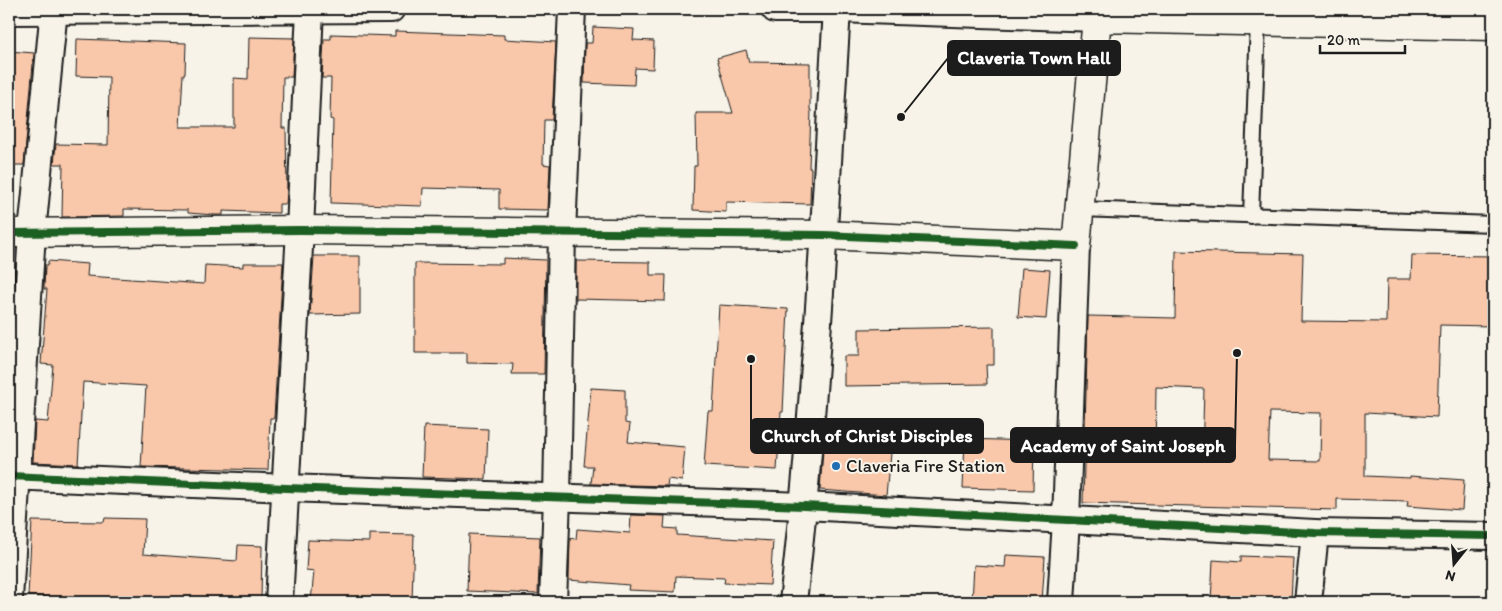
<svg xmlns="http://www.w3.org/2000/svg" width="1502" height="611" viewBox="0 0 1502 611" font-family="Itim,sans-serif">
<rect width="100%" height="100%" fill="#f7f3e8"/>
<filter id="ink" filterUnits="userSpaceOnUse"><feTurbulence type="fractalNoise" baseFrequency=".02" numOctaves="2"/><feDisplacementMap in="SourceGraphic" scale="10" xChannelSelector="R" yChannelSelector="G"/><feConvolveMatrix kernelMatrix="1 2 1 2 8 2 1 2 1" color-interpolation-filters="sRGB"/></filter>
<g filter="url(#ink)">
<!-- building -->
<g fill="#f9c7a9" stroke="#1c1c1c" fill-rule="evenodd">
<path d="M 593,27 L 634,29 L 633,40 L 654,41 L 653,69 L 635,68 L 634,85 L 584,83 L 585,43 L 592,43 Z"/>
<path d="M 395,31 L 504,35 L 504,39 L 556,42 L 552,120 L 544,120 L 543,164 L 550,165 L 548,210 L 499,209 L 499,190 L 423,188 L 422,206 L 331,203 L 333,120 L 330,119 L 331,78 L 322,78 L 324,39 L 331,39 L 331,34 L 395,36 Z"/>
<path d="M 249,37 L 294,38 L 292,77 L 283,77 L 282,128 L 286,128 L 287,192 L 286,204 L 279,204 L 279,213 L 223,211 L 223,215 L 215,215 L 188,213 L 188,210 L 124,209 L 124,216 L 62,217 L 63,164 L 54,164 L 56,144 L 108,145 L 109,77 L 76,76 L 77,39 L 186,43 L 185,74 L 183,74 L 180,127 L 234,127 L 234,78 L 248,79 Z"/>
<path d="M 746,50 L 749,62 L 810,63 L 810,110 L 811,110 L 809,168 L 811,168 L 810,204 L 726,202 L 726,212 L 693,210 L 694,166 L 697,166 L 696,113 L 733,113 L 717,58 Z"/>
<path d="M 9,51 L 34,53 L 24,165 L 9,165 Z"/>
<path d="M 1176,251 L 1303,254 L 1301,321 L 1386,322 L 1387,279 L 1411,279 L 1412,255 L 1493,256 L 1493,326 L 1440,325 L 1437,417 L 1365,413 L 1365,476 L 1410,478 L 1410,476 L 1464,480 L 1462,510 L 1407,506 L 1408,501 L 1337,499 L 1337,510 L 1083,503 L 1088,316 L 1175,318 ZM 1156,387 L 1204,389 L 1202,458 L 1155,457 ZM 1270,412 L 1321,413 L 1320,461 L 1268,460 Z"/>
<path d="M 314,256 L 360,256 L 360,314 L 310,315 Z"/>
<path d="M 503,258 L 546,260 L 544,374 L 512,374 L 513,364 L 467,363 L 467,353 L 415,353 L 415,263 L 503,264 Z"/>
<path d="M 48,261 L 88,264 L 87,276 L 204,284 L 205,265 L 243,267 L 243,263 L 283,263 L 274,418 L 270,418 L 268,470 L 141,467 L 146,386 L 83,382 L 78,464 L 33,462 L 35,421 L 48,422 L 53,365 L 41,364 L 47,289 L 44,289 L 45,265 L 48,265 Z"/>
<path d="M 576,261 L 650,262 L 650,275 L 666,275 L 665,301 L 576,299 Z"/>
<path d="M 9,264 L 15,265 L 14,287 L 9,287 Z"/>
<path d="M 1022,268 L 1050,270 L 1046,319 L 1018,317 Z"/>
<path d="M 719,305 L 788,309 L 783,412 L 781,412 L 777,470 L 704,466 L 708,411 L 713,411 Z"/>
<path d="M 994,327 L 994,365 L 986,365 L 987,384 L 844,386 L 844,356 L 859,356 L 859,329 Z"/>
<path d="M 591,388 L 625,390 L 625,423 L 630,424 L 628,442 L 685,447 L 682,481 L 668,479 L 667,486 L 591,484 L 593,466 L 584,466 Z"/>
<path d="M 424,426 L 488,429 L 486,479 L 422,477 Z"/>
<path d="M 824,437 L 891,443 L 886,495 L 820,490 Z"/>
<path d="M 965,439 L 1034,441 L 1033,490 L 963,488 Z"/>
<path d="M 631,515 L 665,516 L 664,528 L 677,529 L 677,535 L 773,541 L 770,585 L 724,583 L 725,578 L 676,576 L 675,592 L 628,590 L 629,585 L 569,580 L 570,538 L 576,539 L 577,529 L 630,533 Z"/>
<path d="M 105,518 L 145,519 L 143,554 L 237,561 L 238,545 L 262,546 L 261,602 L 98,602 L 98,599 L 28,596 L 32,521 L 104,522 Z"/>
<path d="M 369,534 L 414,535 L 412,602 L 311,602 L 314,571 L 306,570 L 308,540 L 369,542 Z"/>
<path d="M 469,534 L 540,537 L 538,594 L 467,591 Z"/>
<path d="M 1006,555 L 1045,557 L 1042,602 L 972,602 L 974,565 L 1005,567 Z"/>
<path d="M 1241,556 L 1293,558 L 1291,602 L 1211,602 L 1213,560 L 1241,562 Z"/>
</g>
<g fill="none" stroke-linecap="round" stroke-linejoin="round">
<!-- service casing -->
<g stroke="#1c1c1c" stroke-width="18">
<g id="service">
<path d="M 1080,209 L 1493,224"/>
<path d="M 1251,216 L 1258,21"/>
</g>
</g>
<!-- minor casing -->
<g stroke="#1c1c1c" stroke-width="30">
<g id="minor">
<path d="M 775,9 L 837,9 L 1097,18 L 1098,9"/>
<path d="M 9,11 L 391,9"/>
<path d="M 9,476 L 286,488 L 804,506 L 1315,533 L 1493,536"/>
<path d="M 9,599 L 32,233 L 54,9"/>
<path d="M 279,602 L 300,230 L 310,9"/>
<path d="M 553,602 L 557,498 L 562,232 L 572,9"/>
<path d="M 793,602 C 816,405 825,207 837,9"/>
<path d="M 1061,602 L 1066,520 L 1076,246"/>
<path d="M 1308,602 L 1315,533"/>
</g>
</g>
<!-- tertiary casing -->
<g stroke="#1c1c1c" stroke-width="31">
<path id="tertiary" d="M 9,233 L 300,230 L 824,235 L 1076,246 L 1097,18 L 1493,26"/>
</g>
<!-- service -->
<use href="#service" stroke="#f7f3e8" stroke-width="14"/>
<!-- minor -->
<use href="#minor" stroke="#f7f3e8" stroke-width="26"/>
<!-- tertiary -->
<use href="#tertiary" stroke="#f7f3e8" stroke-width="28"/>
<!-- cycleway casing -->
<g stroke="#f7f3e8" stroke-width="11">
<g id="cycleway">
<path d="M 9,233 L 300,230 L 824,235 L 1076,246"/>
<path d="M 9,476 L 286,488 L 804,506 L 1315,533 L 1493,536"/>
</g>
</g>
<!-- cycleway -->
<use href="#cycleway" stroke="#1b5e20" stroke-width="8"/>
</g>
</g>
<!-- markers -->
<circle fill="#1f6fb2" stroke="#f7f3e8" stroke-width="2" cx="836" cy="466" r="5"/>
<g text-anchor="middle" stroke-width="4" stroke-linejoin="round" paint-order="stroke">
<!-- poi labels -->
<g font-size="18" fill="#1c1c1c" stroke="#f7f3e8" text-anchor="start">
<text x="846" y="472">Claveria Fire Station</text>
</g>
</g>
<!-- callouts -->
<path fill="none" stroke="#1c1c1c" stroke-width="2" d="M901 117L948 58M751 359L751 436M1237 353L1235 445"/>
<g fill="#1c1c1c" stroke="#f7f3e8" stroke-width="2">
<circle cx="901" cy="117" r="5"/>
<circle cx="751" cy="359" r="5"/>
<circle cx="1237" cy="353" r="5"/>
</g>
<g fill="#1c1c1c" stroke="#1c1c1c" stroke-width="2">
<rect x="948" y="41" width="172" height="34" rx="5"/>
<rect x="751" y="419" width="232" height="34" rx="5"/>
<rect x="1011" y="428" width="224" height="34" rx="5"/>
</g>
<g font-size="19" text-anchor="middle" font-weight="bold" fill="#fff">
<text x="1034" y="64">Claveria Town Hall</text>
<text x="867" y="442">Church of Christ Disciples</text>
<text x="1123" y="452">Academy of Saint Joseph</text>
</g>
<!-- margin -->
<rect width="1502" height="611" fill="none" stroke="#f7f3e8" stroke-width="30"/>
<rect x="15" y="15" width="1472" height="581" fill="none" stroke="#1c1c1c" stroke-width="2" filter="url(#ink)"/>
<!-- north arrow -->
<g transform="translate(1454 564) rotate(197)" stroke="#f7f3e8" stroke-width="4" paint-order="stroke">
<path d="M0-4L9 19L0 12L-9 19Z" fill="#1c1c1c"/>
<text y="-8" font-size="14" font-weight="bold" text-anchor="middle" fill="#1c1c1c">N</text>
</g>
<!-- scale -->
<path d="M1320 45v8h85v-8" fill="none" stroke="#1c1c1c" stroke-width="2.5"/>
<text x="1327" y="45" font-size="15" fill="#1c1c1c" stroke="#f7f3e8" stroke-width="4" paint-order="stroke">20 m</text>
</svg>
